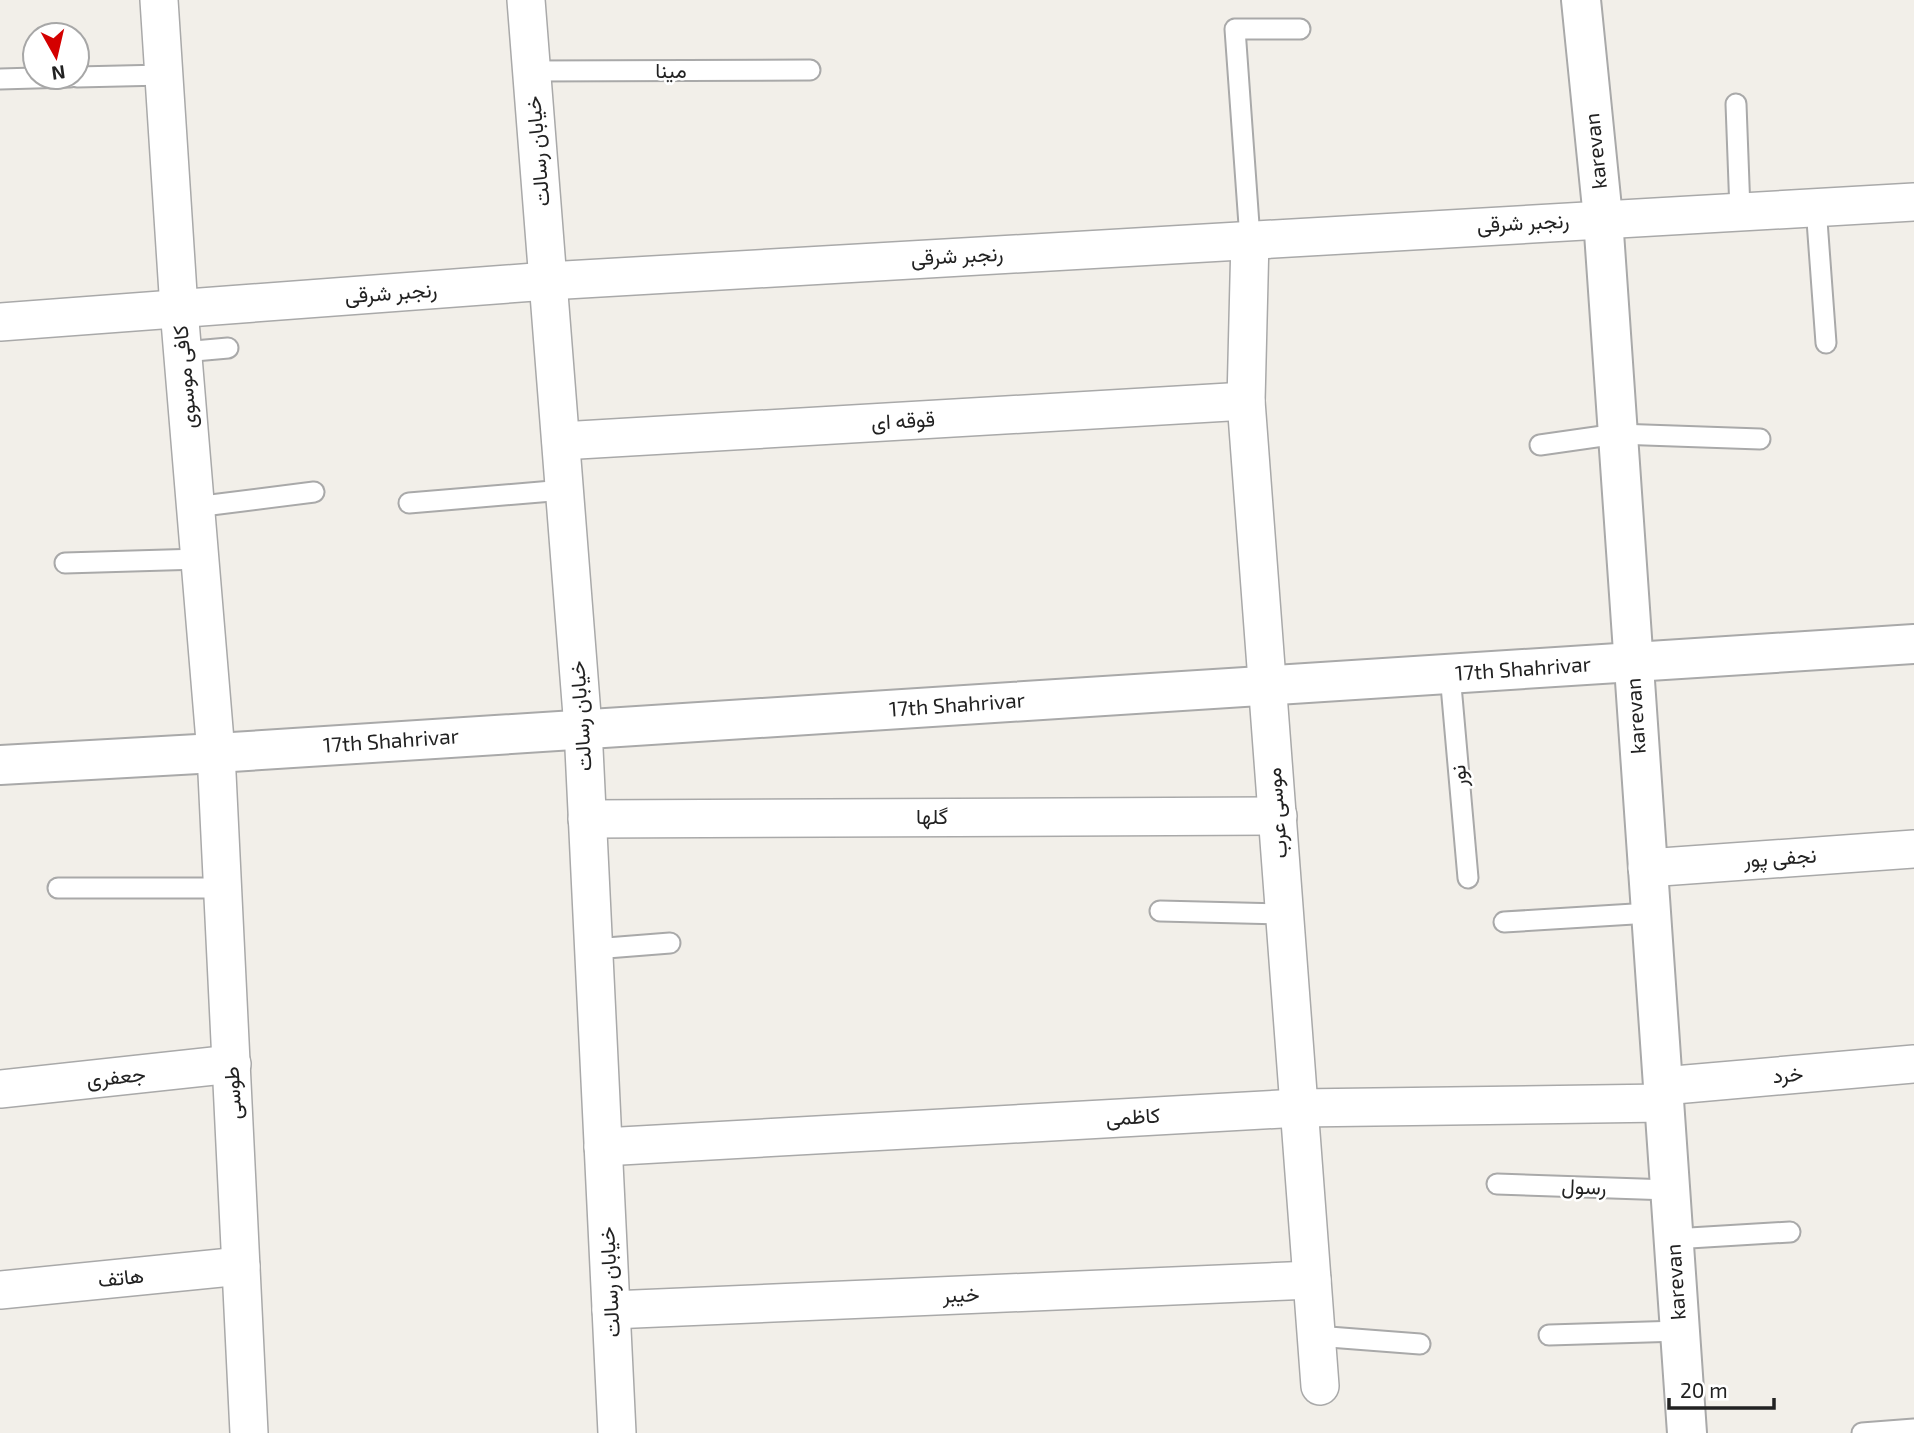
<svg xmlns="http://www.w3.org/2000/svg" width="1914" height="1433" viewBox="0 0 1914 1433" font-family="'Exo 2',Vazirmatn,sans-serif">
<rect width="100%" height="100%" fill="#f2efe9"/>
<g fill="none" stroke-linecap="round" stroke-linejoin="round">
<!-- service casing -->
<g stroke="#a9a9a9" stroke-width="23">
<g id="service">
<path d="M 532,71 L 810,70"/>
<path d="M 77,77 L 164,75"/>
<path d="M 0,79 L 70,77"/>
<path d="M 1736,104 L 1740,211"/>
<path d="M 1816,207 L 1826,343"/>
<path d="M 1250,239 L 1235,29 L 1300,29"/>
<path d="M 183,352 L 228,348"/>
<path d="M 1540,445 L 1617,434 L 1760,439"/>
<path d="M 409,503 L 564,490"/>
<path d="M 195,507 L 314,492"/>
<path d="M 65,563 L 200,559"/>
<path d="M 1450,674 L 1468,878"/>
<path d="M 58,888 L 223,888"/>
<path d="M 1160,911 L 1285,914"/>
<path d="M 1504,922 L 1650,913"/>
<path d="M 594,949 L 670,943"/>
<path d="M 1497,1184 L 1670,1190"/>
<path d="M 1673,1239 L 1790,1232"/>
<path d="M 1549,1335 L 1680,1331"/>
<path d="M 1316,1336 L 1420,1344"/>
<path d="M 1862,1433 L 1914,1429"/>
</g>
</g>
<!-- minor casing -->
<g stroke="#a9a9a9" stroke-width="40">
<g id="minor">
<path d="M 159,0 L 179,309 L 216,753 L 249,1433"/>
<path d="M 526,0 L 583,728 L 617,1433"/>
<path d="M 1250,239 L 1246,401 L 1320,1386"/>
<path d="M 0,322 L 548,281 L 1914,202"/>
<path d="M 561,441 L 1246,401"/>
<path d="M 587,819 L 1278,816"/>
<path d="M 1647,868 L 1914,849"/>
<path d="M 1663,1086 L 1914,1064"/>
<path d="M 0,1089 L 232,1064"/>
<path d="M 603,1147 L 1299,1108 L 1664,1103"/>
<path d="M 0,1290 L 241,1266"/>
<path d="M 611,1310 L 1312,1280"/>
</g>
</g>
<!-- tertiary casing -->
<g stroke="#a9a9a9" stroke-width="42">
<g id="tertiary">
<path d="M 1581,0 L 1603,218 L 1687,1433"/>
<path d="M 0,765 L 216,753 L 1914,644"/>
</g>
</g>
<!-- service -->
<use href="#service" stroke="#fff" stroke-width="19"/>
<!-- minor -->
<use href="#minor" stroke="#fff" stroke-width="37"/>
<!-- tertiary -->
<use href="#tertiary" stroke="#fff" stroke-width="38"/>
</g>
<g text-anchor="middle" stroke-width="5" stroke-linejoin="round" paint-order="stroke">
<!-- street labels -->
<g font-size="21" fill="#222" stroke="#fff">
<text x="671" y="78">مینا</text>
<text transform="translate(538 151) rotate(-95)" y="7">خیابان رسالت</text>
<text transform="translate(1596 151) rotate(-96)" y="7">karevan</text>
<text transform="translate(1523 223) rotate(-3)" y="7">رنجبر شرقی</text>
<text transform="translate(957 256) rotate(-3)" y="7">رنجبر شرقی</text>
<text transform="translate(391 293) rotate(-4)" y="7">رنجبر شرقی</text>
<text transform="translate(185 377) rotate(-95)" y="7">کافی موسوی</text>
<text transform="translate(903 421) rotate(-3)" y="7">قوقه ای</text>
<text transform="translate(1523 669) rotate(-4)" y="7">17th Shahrivar</text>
<text transform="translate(957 705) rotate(-4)" y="7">17th Shahrivar</text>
<text transform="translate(581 716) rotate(-94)" y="7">خیابان رسالت</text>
<text transform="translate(1636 716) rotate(-94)" y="7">karevan</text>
<text transform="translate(391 741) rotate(-4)" y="7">17th Shahrivar</text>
<text transform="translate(1459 776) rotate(-95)" y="7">نور</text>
<text transform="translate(1277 813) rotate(-94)" y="7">موسی عرب</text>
<text x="932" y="824">گلها</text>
<text transform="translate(1780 858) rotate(-4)" y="7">نجفی پور</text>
<text transform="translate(1788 1075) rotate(-5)" y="7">خرد</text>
<text transform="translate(116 1077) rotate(-6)" y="7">جعفری</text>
<text transform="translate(233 1093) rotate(-93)" y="7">طوسی</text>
<text transform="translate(1133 1117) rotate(-3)" y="7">کاظمی</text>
<text transform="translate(1584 1187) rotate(2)" y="7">رسول</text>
<text transform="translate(121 1278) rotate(-6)" y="7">هاتف</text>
<text transform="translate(610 1282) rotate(-93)" y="7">خیابان رسالت</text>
<text transform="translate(1676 1282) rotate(-94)" y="7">karevan</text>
<text transform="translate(961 1295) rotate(-2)" y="7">خیبر</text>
</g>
</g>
<!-- north arrow -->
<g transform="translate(56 56) rotate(172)"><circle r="33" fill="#ffffff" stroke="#a7a7a7" stroke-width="2"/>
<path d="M0-5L12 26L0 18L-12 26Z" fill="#d40000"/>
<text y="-10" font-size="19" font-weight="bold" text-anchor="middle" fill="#222222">N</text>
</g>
<!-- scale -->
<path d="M1669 1398v10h105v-10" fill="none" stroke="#222222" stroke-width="3.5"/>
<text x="1680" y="1398" font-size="21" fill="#222222" stroke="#ffffff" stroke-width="5" paint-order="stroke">20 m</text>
</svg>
